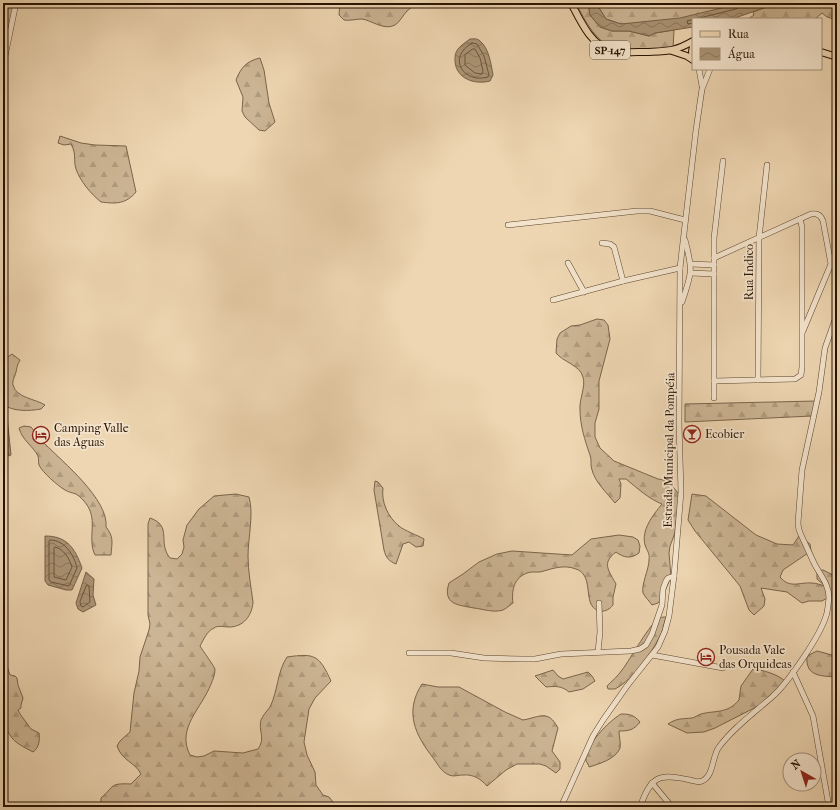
<svg xmlns="http://www.w3.org/2000/svg" width="840" height="810" viewBox="0 0 840 810" font-family="'IM FELL French Canon',serif">
<defs>
<pattern id="forest-firs" width="22" height="20" patternUnits="userSpaceOnUse"><rect width="22" height="20" fill="#ccb594"/><path d="M5 1l3.5 6h-7zM16 11l3.5 6h-7z" fill="#af9b7e"/></pattern>
<pattern id="water-waves" width="16" height="10" patternUnits="userSpaceOnUse"><rect width="16" height="10" fill="#ab9475"/><path d="M0 5q4-4 8 0t8 0" fill="none" stroke="#8b785e"/></pattern>
</defs>
<rect width="100%" height="100%" fill="#eed6b2"/>
<filter id="stains"><feTurbulence type="fractalNoise" baseFrequency=".005" numOctaves="4"/><feColorMatrix values="0 0 0 0 .2 0 0 0 0 .09 0 0 0 0 .02 0 0 0 .5 -.17"/></filter>
<radialGradient id="worn" r=".72"><stop offset=".6" stop-color="#630" stop-opacity="0"/><stop offset="1" stop-color="#630" stop-opacity=".3"/></radialGradient>
<!-- forest -->
<g fill="url(#forest-firs)" stroke="#7a644a">
<path d="M 3,3 L 16,3 L 3,63 Z"/>
<path d="M 340,3 L 417,3 C 414,6 410,8 407,11 C 403,15 400,22 395,25 C 384,31 371,20 362,19 C 356,19 350,21 344,20 L 339,15 Z"/>
<path d="M 576,3 L 588,3 L 590,15 L 600,27 L 612,31 L 629,31 L 649,36 L 655,33 L 674,30 L 673,49 C 656,49 636,53 619,50 C 597,45 585,21 576,3 Z"/>
<path d="M 596,3 L 744,3 L 678,20 L 652,23 L 621,24 L 606,19 Z"/>
<path d="M 778,3 L 837,3 L 837,20 L 827,17 L 822,13 L 815,19 L 748,19 L 754,15 L 753,12 Z"/>
<path d="M 260,58 L 264,70 L 269,103 L 275,122 L 265,131 L 259,130 L 245,117 L 242,111 L 243,97 L 236,80 C 241,67 247,61 260,58 Z"/>
<path d="M 60,136 L 81,143 L 95,145 L 126,146 L 136,192 C 126,204 116,204 101,202 C 91,194 80,181 76,169 C 73,159 77,155 71,144 L 64,145 L 58,143 Z"/>
<path d="M 597,319 L 604,320 L 608,325 L 610,339 L 599,381 L 599,409 L 595,423 L 595,437 L 600,448 L 614,461 L 658,479 C 669,480 672,486 679,494 L 675,533 L 670,546 L 669,553 L 671,577 L 662,598 L 658,603 L 652,605 C 650,602 645,597 643,593 C 641,585 649,569 649,560 C 650,553 647,551 645,545 C 641,530 653,515 662,504 C 649,499 637,488 626,479 L 619,479 L 621,484 L 620,498 L 615,503 C 607,493 595,482 592,470 C 590,465 592,460 590,455 C 585,441 580,425 580,410 C 579,399 586,387 583,377 C 580,365 563,362 556,353 L 557,339 L 560,333 L 571,326 L 580,325 Z"/>
<path d="M 12,354 L 20,360 C 17,365 17,368 16,372 C 15,376 12,381 13,385 C 16,398 36,399 45,405 L 41,409 C 30,411 12,412 3,404 L 3,360 Z"/>
<path d="M 816,401 L 812,416 L 685,422 L 685,404 Z"/>
<path d="M 24,426 L 31,427 C 35,432 40,439 45,444 C 63,462 109,500 106,527 C 114,537 112,542 111,555 L 95,555 C 87,539 98,521 87,505 C 85,502 80,496 76,494 C 73,493 68,492 65,490 C 58,486 42,472 39,465 C 38,462 39,459 38,456 C 33,446 22,440 19,428 Z"/>
<path d="M 375,481 L 378,482 L 383,488 C 381,502 388,517 399,526 C 405,531 417,535 424,539 L 423,546 L 416,547 L 409,542 L 403,544 L 396,564 C 389,561 386,558 384,550 L 374,490 Z"/>
<path d="M 236,494 L 249,497 C 254,513 248,538 248,556 C 248,571 251,587 253,602 C 252,615 244,627 229,627 C 224,627 218,625 214,628 C 207,631 204,639 200,646 C 203,651 214,666 215,669 C 215,675 213,679 211,684 C 202,708 176,728 190,755 L 197,757 L 204,756 L 214,751 L 243,753 L 258,749 C 266,738 258,731 261,720 C 263,715 267,711 270,707 C 278,691 277,672 287,657 C 315,653 319,655 331,681 L 315,698 L 309,709 L 304,742 L 307,755 L 315,772 L 316,785 L 323,795 L 329,797 L 337,807 L 101,807 L 101,798 C 115,786 109,783 131,784 L 141,774 C 135,762 122,761 117,746 L 120,741 L 130,732 L 134,693 L 139,671 L 140,657 L 149,630 L 150,624 L 148,615 L 148,524 L 150,518 C 173,526 157,542 170,558 L 177,559 L 182,554 L 184,547 L 183,540 L 187,525 L 199,509 L 214,496 Z"/>
<path d="M 692,494 L 706,496 L 756,535 L 777,544 L 793,545 L 799,536 L 810,544 L 811,551 L 783,570 L 780,577 C 790,589 799,582 812,583 C 816,583 821,585 825,586 L 817,579 L 817,571 L 823,570 L 837,577 L 837,592 L 822,601 L 809,601 L 802,603 L 787,592 L 761,588 L 765,599 L 764,606 L 754,615 L 749,610 L 740,586 L 695,531 L 688,520 Z"/>
<path d="M 619,535 L 633,537 L 638,540 L 640,546 L 639,553 C 631,559 624,558 616,552 C 601,563 609,571 616,584 L 613,597 L 613,605 C 607,613 596,614 591,604 C 586,593 591,574 576,569 C 563,564 552,569 540,572 C 537,572 534,572 531,572 C 515,575 511,589 513,603 C 510,605 507,608 503,610 C 494,613 483,609 474,608 C 459,605 442,605 449,583 L 463,574 L 479,562 L 497,554 L 512,551 L 572,555 L 591,539 Z"/>
<path d="M 666,617 C 664,622 664,627 662,632 C 653,651 634,679 615,689 L 608,689 L 607,686 C 612,681 618,676 622,670 C 630,660 651,621 660,618 C 662,617 664,617 666,617 Z"/>
<path d="M 817,651 L 832,655 L 837,652 L 837,677 C 822,676 805,677 807,656 Z"/>
<path d="M 3,662 L 7,666 L 10,675 L 15,676 L 17,678 L 18,685 L 23,698 L 21,705 L 21,708 L 18,710 L 20,714 L 31,729 L 39,733 C 40,740 39,748 33,752 C 26,748 14,743 10,735 C 6,730 8,728 3,722 Z"/>
<path d="M 753,669 C 763,670 777,674 785,681 L 768,701 L 715,728 L 704,732 L 687,733 L 668,724 C 677,718 682,719 692,718 C 696,717 698,715 701,714 C 717,710 727,714 739,700 L 741,686 Z"/>
<path d="M 553,670 L 558,676 L 563,679 L 588,672 L 592,676 L 595,681 L 583,689 L 569,692 C 562,686 556,686 546,687 L 535,676 Z"/>
<path d="M 422,684 L 438,687 L 459,687 L 505,712 L 523,720 C 540,717 548,709 558,728 L 552,751 L 560,762 L 560,769 L 556,773 L 546,766 L 540,764 L 517,764 L 506,770 L 487,786 C 481,779 473,774 463,775 C 458,775 454,777 449,775 C 442,772 438,765 434,759 C 415,735 404,712 422,684 Z"/>
<path d="M 621,714 C 630,714 634,715 640,722 C 634,730 629,731 619,731 C 619,736 621,743 620,748 C 616,759 599,764 589,767 C 589,766 587,762 586,761 C 584,746 609,721 621,714 Z"/>
</g>
<!-- water -->
<g fill="url(#water-waves)" stroke="#776046">
<path d="M 588,3 L 596,3 L 606,19 L 621,24 L 680,18 L 742,3 L 778,3 L 732,19 L 693,19 L 693,27 L 655,33 L 649,36 L 629,31 L 612,31 L 600,27 L 590,15 Z"/>
<path d="M 470,39 C 474,39 477,38 480,41 C 489,48 491,64 493,75 L 490,81 C 475,85 456,79 455,61 C 455,56 455,53 458,49 C 461,45 466,42 470,39 Z"/>
<path d="M 3,406 L 6,407 L 11,455 L 9,456 L 7,450 L 5,451 L 3,454 Z"/>
<path d="M 45,536 C 67,536 75,548 82,568 L 72,590 L 66,590 L 48,585 L 45,581 Z"/>
<path d="M 86,572 L 94,579 L 93,595 L 96,605 L 83,612 L 78,609 L 76,603 Z"/>
</g>
<g fill="none" stroke-linecap="round" stroke-linejoin="round">
<!-- shore -->
<g stroke="#6a543a" stroke-width="1">
<path d="M 693,23 L 688,24 L 687,21 L 736,9 L 739,7 L 740,3"/>
<path d="M 472,43 L 477,44 L 484,56 L 489,75 L 488,77 C 464,84 446,58 472,43 Z"/>
<path d="M 473,49 L 475,49 L 480,58 L 483,71 L 482,74 L 475,73 L 465,65 L 465,55 Z"/>
<path d="M 50,540 C 65,540 74,555 77,568 L 69,586 L 51,582 L 49,580 L 49,542 Z"/>
<path d="M 55,547 C 64,549 69,558 72,567 L 66,580 L 54,577 L 54,549 Z"/>
<path d="M 87,585 L 89,586 L 90,602 L 83,607 L 81,606 L 80,602 Z"/>
</g>
<!-- minor casing -->
<g stroke="#5a442c" stroke-width="6">
<g id="minor">
<path d="M 3,66 L 16,3"/>
<path d="M 699,69 L 702,86"/>
<path d="M 508,225 L 637,211 L 650,211 L 685,220"/>
<path d="M 602,243 L 610,244 L 614,247 L 623,281"/>
<path d="M 714,258 L 811,214 C 817,213 821,215 823,221 L 831,264 L 803,331"/>
<path d="M 568,263 L 584,292"/>
<path d="M 691,264 L 714,265"/>
<path d="M 691,273 L 714,274"/>
<path d="M 553,300 L 623,281 L 680,268"/>
<path d="M 682,302 C 692,273 693,270 685,240"/>
<path d="M 758,380 L 759,238 L 767,165"/>
<path d="M 714,381 L 795,379 L 801,375 L 802,367 L 802,227 L 800,219"/>
<path d="M 714,398 L 714,238 L 723,161"/>
<path d="M 598,652 L 600,632 L 599,603"/>
<path d="M 409,653 L 451,653 L 484,658 L 522,659 L 535,659 L 561,654 L 631,651 L 640,649 L 646,645 L 652,634 L 662,605 L 663,589 L 666,581 L 668,578 L 674,576"/>
<path d="M 652,655 L 723,668"/>
<path d="M 793,672 L 813,716 L 829,807"/>
<path d="M 652,783 L 672,807"/>
<path d="M 561,807 L 593,736 L 603,720 L 627,686 L 658,647 L 665,631 L 669,616 L 674,576 L 681,492 L 679,424 L 680,268 L 696,130 L 702,89 L 710,69"/>
<path d="M 640,807 C 651,776 659,773 690,780 C 694,781 698,783 702,781 C 714,776 712,756 719,747 C 734,727 754,713 772,697 C 788,683 820,636 826,616 C 828,611 828,604 829,598 C 829,585 821,576 815,565 C 810,555 806,545 801,535 C 799,531 798,528 798,523 L 802,470 L 819,392 L 825,348 L 837,314"/>
</g>
</g>
<!-- major casing -->
<g stroke="#281300" stroke-width="8">
<g id="major">
<path d="M 571,3 C 580,20 591,46 612,51 C 623,53 635,52 646,52 C 667,51 674,52 693,41"/>
<path d="M 693,46 L 692,52 L 693,57"/>
<path d="M 672,51 L 687,56 L 693,60"/>
<path d="M 821,52 L 837,57"/>
</g>
</g>
<!-- minor -->
<use href="#minor" stroke="#f4e4cd" stroke-width="5"/>
<!-- major -->
<use href="#major" stroke="#eed6b2" stroke-width="6"/>
</g>
<!-- icons -->
<defs>
<g id="bar-ring" transform="scale(0.9)"><circle r="9.5" fill="#f4e4cd" stroke="#8f2418" stroke-width="1.5"/><path d="M-6-5H6L.8 .8V4.5H3.5V6h-7V4.5H-.8V.8Z" fill="#8f2418"/></g>
<g id="hotel-ring" transform="scale(0.9)"><circle r="9.5" fill="#f4e4cd" stroke="#8f2418" stroke-width="1.5"/><path d="M-6-4.5h1.5V1H6V5H4.5V3h-9V5H-6ZM-4 0a1.8 1.8 0 1 1 3.6 0ZM.5 0V-2.5h3Q6-2.5 6 0Z" fill="#8f2418"/></g>
</defs>
<g fill-rule="evenodd">
<use href="#bar-ring" x="692" y="434"/>
<use href="#hotel-ring" x="41" y="435"/>
<use href="#hotel-ring" x="706" y="657"/>
</g>
<g text-anchor="middle" stroke-width="3.5" stroke-linejoin="round" paint-order="stroke">
<!-- shield labels -->
<rect fill="#f4e4cd" stroke="#65523e" stroke-width="1" x="590" y="41" width="40" height="18" rx="3"/>
<g font-size="11" font-weight="bold" fill="#281300">
<text x="610" y="54">SP-147</text>
</g>
<!-- street labels -->
<g font-size="12" fill="#281300" stroke="#f4e4cd">
<text transform="translate(749 272) rotate(-90)" y="4">Rua Indico</text>
<text transform="translate(669 450) rotate(-89)" y="4">Estrada Municipal da Pompéia</text>
</g>
<!-- poi labels -->
<g font-size="12" fill="#281300" stroke="#f4e4cd" text-anchor="start">
<text x="54" y="432">Camping Valle<tspan x="54" dy="14">das Aguas</tspan></text>
<text x="705" y="438">Ecobier</text>
<text x="719" y="654">Pousada Vale<tspan x="719" dy="14">das Orquideas</tspan></text>
</g>
</g>
<!-- margin -->
<rect width="840" height="810" fill="none" stroke="#eed6b2" stroke-width="16"/>
<rect x="4" y="4" width="832" height="802" fill="none" stroke="#281300" stroke-width="2"/>
<rect x="8" y="8" width="824" height="794" fill="none" stroke="#281300"/>
<!-- legend -->
<rect x="692" y="18" width="130" height="52" fill="#f4e4cd" stroke="#a2907b"/>
<rect x="700" y="31" width="20" height="6" fill="#eed6b2" stroke="#a2907b"/>
<text x="728" y="38" font-size="12" fill="#281300">Rua</text>
<rect x="700" y="48" width="20" height="12" fill="url(#water-waves)" stroke="#a2907b"/>
<text x="728" y="58" font-size="12" fill="#281300">Água</text>
<!-- north arrow -->
<g transform="translate(802 772) rotate(321)"><circle r="19" fill="#f4e4cd" stroke="#a2907b"/>
<path d="M0-3L7 15L0 10L-7 15Z" fill="#8f2418"/>
<text y="-6" font-size="11" font-weight="bold" text-anchor="middle" fill="#281300">N</text>
</g>
<rect width="100%" height="100%" filter="url(#stains)"/>
<rect width="100%" height="100%" fill="url(#worn)"/>
</svg>
